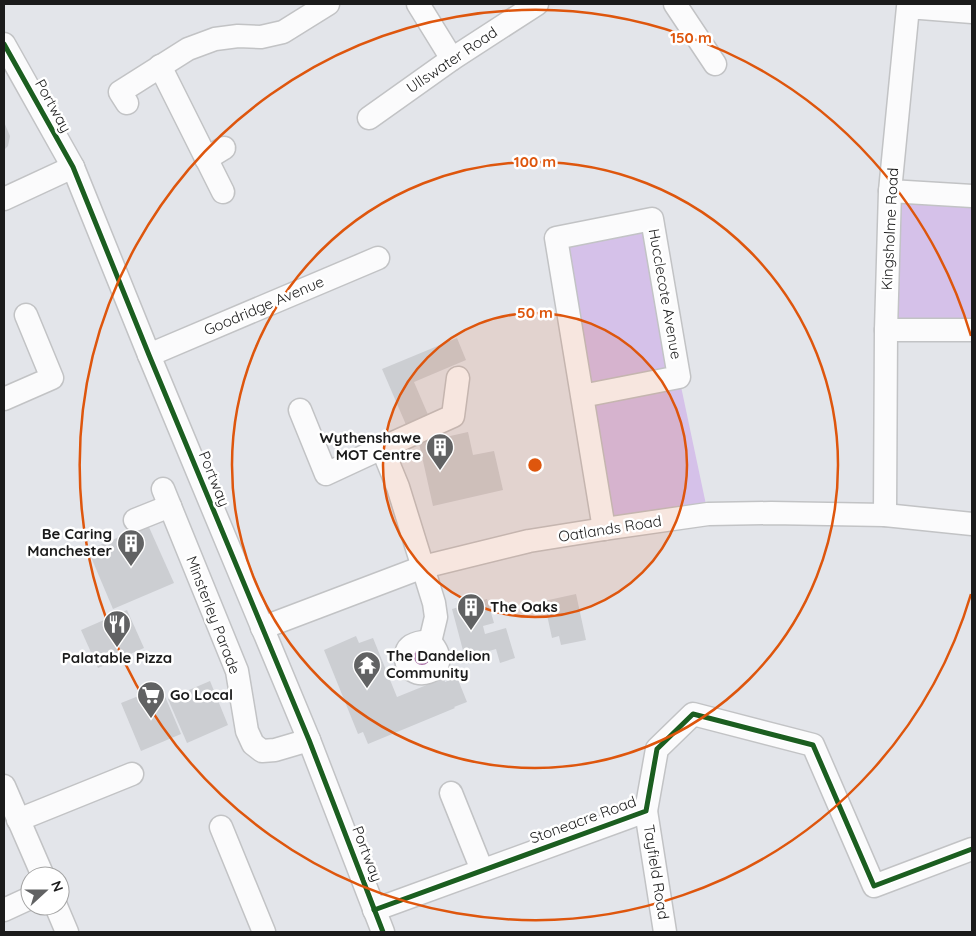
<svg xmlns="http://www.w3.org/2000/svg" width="976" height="936" viewBox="0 0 976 936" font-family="Quicksand,sans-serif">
<rect width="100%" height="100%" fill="#e3e5ea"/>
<!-- grass -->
<g fill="#d5c1e9">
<path d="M 890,191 L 972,196 L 972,330 L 886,330 Z"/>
<path d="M 652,219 L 679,377 L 708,514 L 604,529 L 556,238 Z"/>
</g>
<!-- building -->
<g fill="#ccced2">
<path d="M 4,122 L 10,136 L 8,146 L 4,150 Z"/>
<path d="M 457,338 L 466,360 L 414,382 L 429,417 L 407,427 L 382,369 Z"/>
<path d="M 468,432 L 473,455 L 494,451 L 503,490 L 433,506 L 419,443 Z"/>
<path d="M 148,525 L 174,583 L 113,609 L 88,550 Z"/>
<path d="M 576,594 L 586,640 L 561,645 L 559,636 L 552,638 L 544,601 Z"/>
<path d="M 487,599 L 494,623 L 483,626 L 485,634 L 506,628 L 515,658 L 500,663 L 496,649 L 465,658 L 452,609 Z"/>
<path d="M 127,610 L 144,648 L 98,668 L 81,630 Z"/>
<path d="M 356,636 L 359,643 L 373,638 L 397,697 L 444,678 L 445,682 L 457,677 L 467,702 L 454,707 L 455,708 L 368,744 L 363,732 L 358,734 L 324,650 Z"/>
<path d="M 210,681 L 228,725 L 187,743 L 168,699 Z"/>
<path d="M 161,687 L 181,734 L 141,751 L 121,703 Z"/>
</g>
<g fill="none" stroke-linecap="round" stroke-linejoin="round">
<!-- minor casing -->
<g stroke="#c2c3c5" stroke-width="25">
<g id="minor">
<path d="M 418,4 L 452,59"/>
<path d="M 675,4 L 715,64"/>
<path d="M 4,44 L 73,167 L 149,355 L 309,740 L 383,932"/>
<path d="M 160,66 L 223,192"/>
<path d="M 127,103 L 120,92 L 188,49 L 215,39 L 238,36 L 261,37 L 283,32 L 328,4"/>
<path d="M 369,118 L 452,59 L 537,4"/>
<path d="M 206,159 L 224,148"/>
<path d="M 890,191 L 972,196"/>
<path d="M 4,199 L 73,167"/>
<path d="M 886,330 L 972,330"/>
<path d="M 149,355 L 378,258"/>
<path d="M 582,396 L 679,377 L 652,219 L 556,238 L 604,529"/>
<path d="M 4,399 L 52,378 L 26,315"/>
<path d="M 300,410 L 326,474 L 382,448"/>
<path d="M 163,489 L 237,671 L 247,731 L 253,744 L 262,751 L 275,750 L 309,740"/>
<path d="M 885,515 L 886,330 L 890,191 L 908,7 L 972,12"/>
<path d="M 135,520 L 170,506"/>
<path d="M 262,628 L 423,567 L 529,541 L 604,529 L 708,514 L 771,513 L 885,515 L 972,524"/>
<path d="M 423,642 L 430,642 C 459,674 404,686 406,655 C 407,645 416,643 423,642 Z"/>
<path d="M 430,642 L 436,617 L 434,603 L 398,487 L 382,448 L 453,416 L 458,378"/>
<path d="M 4,786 L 43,876"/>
<path d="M 451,793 L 482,870"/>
<path d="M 646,811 L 665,932"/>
<path d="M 18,820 L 132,774"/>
<path d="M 221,827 L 264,932"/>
<path d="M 56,906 L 67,932"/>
<path d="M 4,910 L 30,898"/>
<path d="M 374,910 L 646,811 L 657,749 L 693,714 L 813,745 L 874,886 L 972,849"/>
</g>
</g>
<!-- minor -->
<use href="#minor" stroke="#fbfbfc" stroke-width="22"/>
<!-- cycleway casing -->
<g stroke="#fff" stroke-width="8">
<g id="cycleway">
<path d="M 4,44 L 73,167 L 149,355 L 309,740 L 383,932"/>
<path d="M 374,910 L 646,811 L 657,749 L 693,714 L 813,745 L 874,886 L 972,849"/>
</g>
</g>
<!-- cycleway -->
<use href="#cycleway" stroke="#1b5e20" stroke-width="5"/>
</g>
<!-- trees -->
<circle fill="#a86da4" cx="422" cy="657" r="8"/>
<!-- distance rings -->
<circle cx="535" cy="465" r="152" fill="#de560d" fill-opacity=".12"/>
<g fill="none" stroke="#de560d" stroke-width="2.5">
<circle cx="535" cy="465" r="152"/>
<circle cx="535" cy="465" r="303"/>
<path d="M971 594A455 455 0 1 1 971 336"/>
</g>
<!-- icons -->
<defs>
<g id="building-pin" transform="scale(1.4375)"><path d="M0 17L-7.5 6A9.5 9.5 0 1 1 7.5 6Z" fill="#616263" stroke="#fff"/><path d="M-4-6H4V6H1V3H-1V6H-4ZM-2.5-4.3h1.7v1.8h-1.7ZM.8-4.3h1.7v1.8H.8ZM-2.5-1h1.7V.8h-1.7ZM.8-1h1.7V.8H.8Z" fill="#fff"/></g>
<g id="restaurant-pin" transform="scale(1.4375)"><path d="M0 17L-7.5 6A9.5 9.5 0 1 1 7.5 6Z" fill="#616263" stroke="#fff"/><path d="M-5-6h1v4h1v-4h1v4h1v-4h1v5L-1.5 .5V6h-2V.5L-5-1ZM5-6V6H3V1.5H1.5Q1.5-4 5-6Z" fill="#fff"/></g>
<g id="temple-pin" transform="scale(1.4375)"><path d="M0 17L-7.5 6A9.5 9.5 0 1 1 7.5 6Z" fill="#616263" stroke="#fff"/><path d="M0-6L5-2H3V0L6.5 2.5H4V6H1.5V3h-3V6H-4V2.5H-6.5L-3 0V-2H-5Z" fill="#fff"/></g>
<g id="supermarket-pin" transform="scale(1.4375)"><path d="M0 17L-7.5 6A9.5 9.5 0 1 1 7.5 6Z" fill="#616263" stroke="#fff"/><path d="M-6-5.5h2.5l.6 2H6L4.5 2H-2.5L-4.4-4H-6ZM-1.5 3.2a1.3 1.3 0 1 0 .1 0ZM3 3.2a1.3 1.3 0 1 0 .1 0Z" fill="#fff"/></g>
</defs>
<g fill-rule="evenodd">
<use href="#building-pin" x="440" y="447"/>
<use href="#building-pin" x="131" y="543"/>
<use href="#building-pin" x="471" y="607"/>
<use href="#restaurant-pin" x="117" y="624"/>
<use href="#temple-pin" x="367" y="665"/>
<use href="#supermarket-pin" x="151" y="695"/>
</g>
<g text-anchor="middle" stroke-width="5" stroke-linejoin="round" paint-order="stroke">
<!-- street labels -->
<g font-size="15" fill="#1b1b1b" stroke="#fff">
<text transform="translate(452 60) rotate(-34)" y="5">Ullswater Road</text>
<text transform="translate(53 106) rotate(61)" y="5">Portway</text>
<text transform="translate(890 229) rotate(-87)" y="5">Kingsholme Road</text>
<text transform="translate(665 294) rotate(80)" y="5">Hucclecote Avenue</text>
<text transform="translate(264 306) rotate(-23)" y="5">Goodridge Avenue</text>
<text transform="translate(214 479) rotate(68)" y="5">Portway</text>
<text transform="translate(610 529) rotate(-9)" y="5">Oatlands Road</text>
<text transform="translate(213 615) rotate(69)" y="5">Minsterley Parade</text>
<text transform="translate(583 820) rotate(-20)" y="5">Stoneacre Road</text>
<text transform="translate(367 854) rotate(69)" y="5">Portway</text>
<text transform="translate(656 872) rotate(81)" y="5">Tayfield Road</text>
</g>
<!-- poi labels -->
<g font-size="15" font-weight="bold" fill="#1b1b1b" stroke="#fff" text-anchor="start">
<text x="421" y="443" text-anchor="end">Wythenshawe<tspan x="421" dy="17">MOT Centre</tspan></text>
<text x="112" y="539" text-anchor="end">Be Caring<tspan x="112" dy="17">Manchester</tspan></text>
<text x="490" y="612">The Oaks</text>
<text x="386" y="661">The Dandelion<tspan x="386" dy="17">Community</tspan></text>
<text x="117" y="663" text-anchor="middle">Palatable Pizza</text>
<text x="170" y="700">Go Local</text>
</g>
</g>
<circle cx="535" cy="465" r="8" fill="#de560d" stroke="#fff" stroke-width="2.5"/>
<g font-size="15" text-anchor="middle" font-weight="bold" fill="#de560d" stroke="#fff" stroke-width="5" stroke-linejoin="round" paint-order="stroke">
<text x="691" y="43">150 m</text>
<text x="535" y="167">100 m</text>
<text x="535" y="318">50 m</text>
</g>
<!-- border -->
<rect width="976" height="936" fill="none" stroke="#1b1b1b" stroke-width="10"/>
<!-- north arrow -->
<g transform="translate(45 891) rotate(69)"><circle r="24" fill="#ffffff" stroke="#a4a4a4"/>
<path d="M0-4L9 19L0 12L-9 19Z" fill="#616263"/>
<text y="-8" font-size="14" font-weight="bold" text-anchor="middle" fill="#1b1b1b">N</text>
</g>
</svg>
